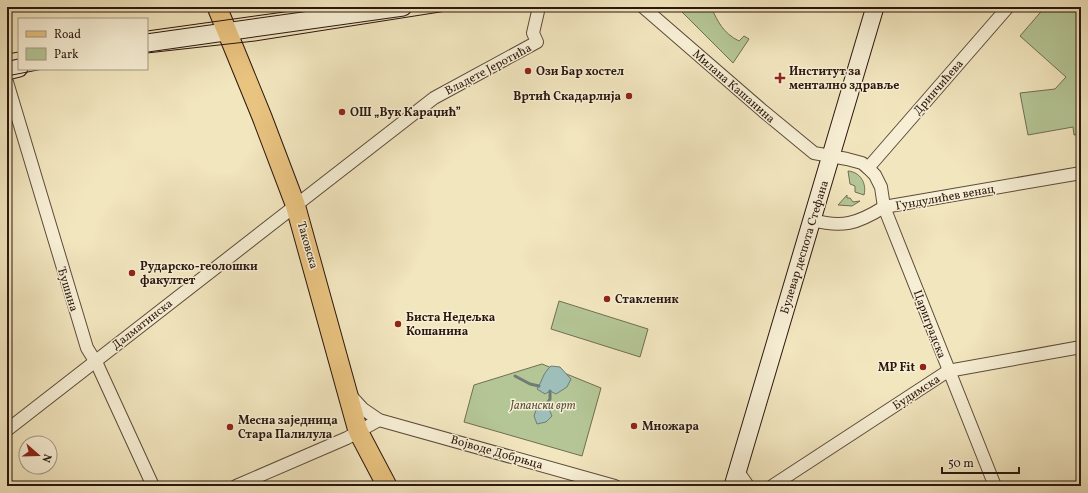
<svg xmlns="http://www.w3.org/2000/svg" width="1088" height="493" viewBox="0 0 1088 493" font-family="Vollkorn,serif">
<rect width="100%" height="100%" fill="#f2e6bf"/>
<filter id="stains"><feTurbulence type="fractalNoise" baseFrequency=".005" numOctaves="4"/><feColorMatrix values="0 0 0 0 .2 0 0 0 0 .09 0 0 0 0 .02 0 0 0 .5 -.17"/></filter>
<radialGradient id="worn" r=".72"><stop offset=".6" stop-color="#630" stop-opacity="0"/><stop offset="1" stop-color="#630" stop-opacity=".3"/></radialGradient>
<!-- green -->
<g fill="#b5c696" stroke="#706e52">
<path d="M 677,7 L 711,7 C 718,22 723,33 739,41 L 744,36 L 749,39 L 733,63 Z"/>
<path d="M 1045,7 L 1081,7 L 1081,134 L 1074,135 L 1073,127 L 1028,135 L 1020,93 L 1055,89 L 1066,77 L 1020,36 Z"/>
<path d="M 848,171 C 860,172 867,183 864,195 L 855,192 L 855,186 L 850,184 Z"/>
<path d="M 847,195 L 847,198 L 850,198 L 853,202 L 860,201 L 852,206 L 838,205 Z"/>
<path d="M 559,301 L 648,329 L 640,357 L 551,329 Z"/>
<path d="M 542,364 L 601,388 L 582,456 L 464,422 L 474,385 Z"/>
</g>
<!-- water -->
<g fill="#9dbeb9" stroke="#6f7b75">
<path d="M 551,366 L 560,367 L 571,379 L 567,387 L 556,394 L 550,391 L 545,394 L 537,389 C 543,380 542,374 551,366 Z"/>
<path d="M 542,406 L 549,409 L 552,416 L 546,422 L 537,424 L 534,416 L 536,410 Z"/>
</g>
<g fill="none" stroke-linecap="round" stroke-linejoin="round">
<!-- stream -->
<g stroke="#6f7b75" stroke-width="3">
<path d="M 515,376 L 530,384 L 539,386"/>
<path d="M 545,407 L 550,399 L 550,391"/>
</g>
<!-- minor casing -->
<g stroke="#5d4b3a" stroke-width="14">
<g id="minor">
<path d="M 643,7 L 763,111 L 814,153 L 847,159 L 862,163 L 868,168 L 875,175 L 881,187 L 884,207 L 995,486"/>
<path d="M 7,82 L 87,348 L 97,364 L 153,486"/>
<path d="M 868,168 L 1008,7"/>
<path d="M 812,220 C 842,228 857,224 884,207 L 1081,173"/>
<path d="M 351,396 L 363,409 L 379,420 L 615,486"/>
<path d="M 7,430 L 434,98 L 537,42 L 533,33 L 539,7"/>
<path d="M 737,470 L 748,486"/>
<path d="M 236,486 L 347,438 L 379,420"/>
<path d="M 772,486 L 948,371 L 1081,347"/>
</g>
</g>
<!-- secondary casing -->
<g stroke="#2b170e" stroke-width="19">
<g id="secondary">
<path d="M 147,43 L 403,7"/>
<path d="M 7,71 L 19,68"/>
<path d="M 733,486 L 875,7"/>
</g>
</g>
<!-- primary casing -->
<g stroke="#2b170e" stroke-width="21">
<path id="primary" d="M 217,7 L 262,117 L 295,204 L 358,431 L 387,486"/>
</g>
<!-- minor -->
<use href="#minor" stroke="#f7efd5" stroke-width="12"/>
<!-- secondary -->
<use href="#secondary" stroke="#f7efd5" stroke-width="17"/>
<!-- primary -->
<use href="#primary" stroke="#e9c380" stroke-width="19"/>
<!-- tram -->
<g stroke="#2b170e" stroke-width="1">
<path d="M 147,31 L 320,7"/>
<path d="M 147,53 L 255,41 L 472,7"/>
<path d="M 7,54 L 19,52"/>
<path d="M 7,76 L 43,69"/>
</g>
</g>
<!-- markers -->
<g fill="#8f2418" stroke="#f7efd5" stroke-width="1.5">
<circle cx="528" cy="71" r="4"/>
<path d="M778 72h4v4h4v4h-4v4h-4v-4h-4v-4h4z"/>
<circle cx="629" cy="96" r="4"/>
<circle cx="342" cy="112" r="4"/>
<circle cx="132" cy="273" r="4"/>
<circle cx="607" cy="299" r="4"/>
<circle cx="398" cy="324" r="4"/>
<circle cx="923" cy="367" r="4"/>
<circle cx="634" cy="426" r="4"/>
<circle cx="230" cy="427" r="4"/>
</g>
<g text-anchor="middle" stroke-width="3" stroke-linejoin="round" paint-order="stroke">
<!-- street labels -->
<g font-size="12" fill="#2b170e" stroke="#f7efd5">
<text transform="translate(488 69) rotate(-28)" y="4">Владете Јеротића</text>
<text transform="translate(734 86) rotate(41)" y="4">Милана Кашанина</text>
<text transform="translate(938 87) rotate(-49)" y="4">Дринчићева</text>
<text transform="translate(945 197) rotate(-10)" y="4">Гундулићев венац</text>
<text transform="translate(308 245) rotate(74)" y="4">Таковска</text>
<text transform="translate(804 247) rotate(-73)" y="4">Булевар деспота Стефана</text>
<text transform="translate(68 289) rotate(73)" y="4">Ђушина</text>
<text transform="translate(142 324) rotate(-38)" y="4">Далматинска</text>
<text transform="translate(930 324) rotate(69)" y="4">Цариградска</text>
<text transform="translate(916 392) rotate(-33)" y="4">Будимска</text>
<text transform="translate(497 452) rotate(16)" y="4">Војводе Добрњца</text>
</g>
<!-- poi labels -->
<g font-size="12" font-weight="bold" fill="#2b170e" stroke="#f7efd5" text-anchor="start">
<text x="536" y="75">Ози Бар хостел</text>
<text x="789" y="75">Институт за<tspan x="789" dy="14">ментално здравље</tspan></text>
<text x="621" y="100" text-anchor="end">Вртић Скадарлија</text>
<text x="350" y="116">ОШ „Вук Караџић”</text>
<text x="140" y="270">Рударско-геолошки<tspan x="140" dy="14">факултет</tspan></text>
<text x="615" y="303">Стакленик</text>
<text x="406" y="321">Биста Недељка<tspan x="406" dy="14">Кошанина</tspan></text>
<text x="915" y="371" text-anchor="end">MP Fit</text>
<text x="238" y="424">Месна заједница<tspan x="238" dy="14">Стара Палилула</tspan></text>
<text x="642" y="430">Множара</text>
</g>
<!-- park labels -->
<g font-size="12" font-style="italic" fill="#5b543e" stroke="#f7efd5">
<text x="543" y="409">Јапански врт</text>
</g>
</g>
<!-- margin -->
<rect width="1088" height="493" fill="none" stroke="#f2e6bf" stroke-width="24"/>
<rect x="8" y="8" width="1072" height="477" fill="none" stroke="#2b170e" stroke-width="2"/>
<rect x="12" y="12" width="1064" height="469" fill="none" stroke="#2b170e"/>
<!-- legend -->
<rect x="18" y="18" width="130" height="52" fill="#f7efd5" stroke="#a59985"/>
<rect x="26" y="31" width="20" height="6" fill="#e9c380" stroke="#a59985"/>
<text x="54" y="38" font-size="12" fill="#2b170e">Road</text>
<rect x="26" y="48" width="20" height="12" fill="#b5c696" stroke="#a59985"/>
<text x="54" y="58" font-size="12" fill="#2b170e">Park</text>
<!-- north arrow -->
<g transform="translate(38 455) rotate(110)"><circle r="19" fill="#f7efd5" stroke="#a59985"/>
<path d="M0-3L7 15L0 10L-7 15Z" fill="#8f2418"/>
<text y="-6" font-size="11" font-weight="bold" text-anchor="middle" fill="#2b170e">N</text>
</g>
<!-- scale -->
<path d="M942 467v6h77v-6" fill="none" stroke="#2b170e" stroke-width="2"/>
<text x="948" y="467" font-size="12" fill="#2b170e" stroke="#f7efd5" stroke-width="3" paint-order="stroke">50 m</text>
<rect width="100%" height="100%" filter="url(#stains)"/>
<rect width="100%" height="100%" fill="url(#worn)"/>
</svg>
